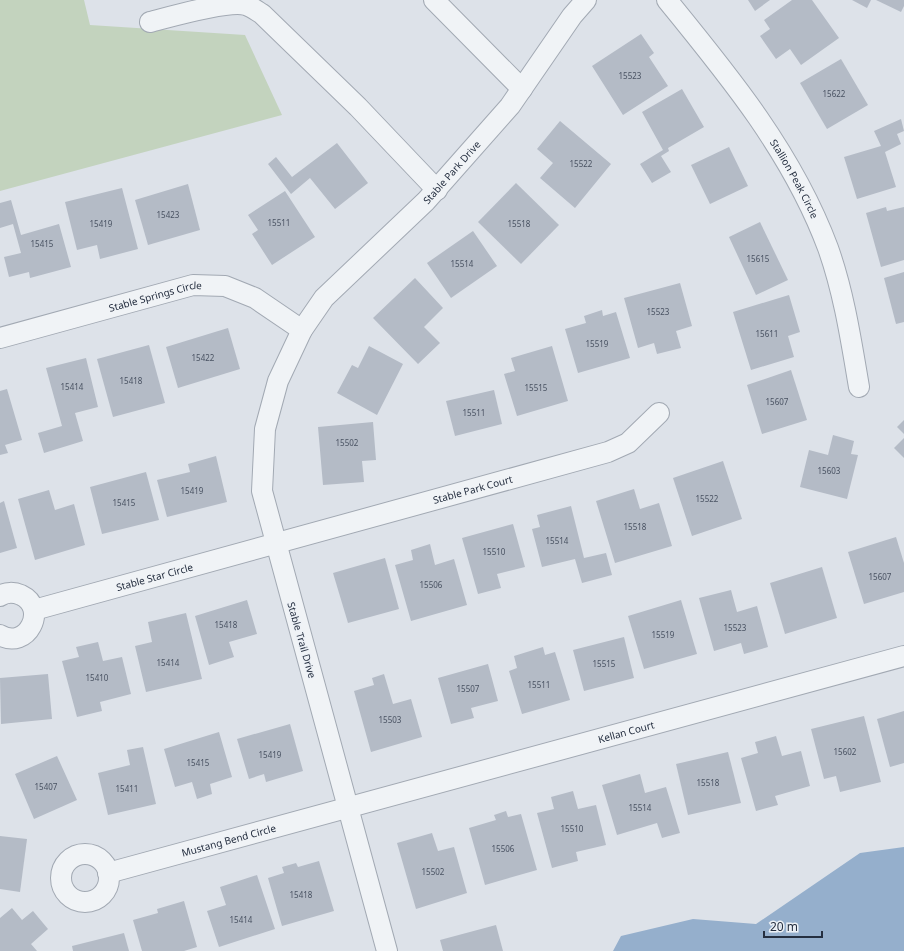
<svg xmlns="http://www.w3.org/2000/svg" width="904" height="951" viewBox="0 0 904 951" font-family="'Noto Sans',sans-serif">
<rect width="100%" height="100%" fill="#dde2e9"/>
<!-- green -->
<path fill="#c3d3be" d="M 0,0 L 84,0 L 90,25 L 245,35 L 282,115 L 0,191 Z"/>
<!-- water -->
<path fill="#95afcc" d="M 904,847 L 904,951 L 613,951 L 621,936 L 693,919 L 756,924 L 860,853 Z"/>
<!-- building -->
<g fill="#b4bbc6">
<path d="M 748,0 L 770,0 L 755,11 Z"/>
<path d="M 792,0 L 812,0 L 839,38 L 801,65 L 790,49 L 776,59 L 760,36 L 770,29 L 764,20 Z"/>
<path d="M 852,0 L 871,0 L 867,8 Z"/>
<path d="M 876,0 L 904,0 L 904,6 L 901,12 Z"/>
<path d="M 641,34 L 654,53 L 649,57 L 668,86 L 623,115 L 592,66 Z"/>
<path d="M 841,59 L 868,105 L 827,129 L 800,83 Z"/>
<path d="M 682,89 L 704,127 L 668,148 L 669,151 L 661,156 L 671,172 L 652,183 L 640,164 L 663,150 L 642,112 Z"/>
<path d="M 901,119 L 904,131 L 897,134 L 901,144 L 885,152 L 896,187 L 857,199 L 844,157 L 881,146 L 874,131 Z"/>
<path d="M 560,121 L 611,164 L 575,208 L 540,178 L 553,163 L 537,149 Z"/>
<path d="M 337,143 L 368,183 L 335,209 L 310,178 L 291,194 L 268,164 L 276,157 L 292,177 Z"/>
<path d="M 729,147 L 748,186 L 710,204 L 691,165 Z"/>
<path d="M 516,183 L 559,225 L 521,264 L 478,222 Z"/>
<path d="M 188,184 L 200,230 L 148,245 L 135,200 Z"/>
<path d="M 122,188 L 138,249 L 100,259 L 97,245 L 77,250 L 65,202 Z"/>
<path d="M 285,191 L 315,237 L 272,265 L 252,234 L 258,230 L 248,215 Z"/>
<path d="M 11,200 L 21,235 L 59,224 L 71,267 L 30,278 L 29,272 L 9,277 L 4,257 L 21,253 L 13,224 L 0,228 L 0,203 Z"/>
<path d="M 886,207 L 887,211 L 904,207 L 904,260 L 881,267 L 866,213 Z"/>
<path d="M 760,222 L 788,280 L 756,295 L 729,237 Z"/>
<path d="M 473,231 L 497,266 L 451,298 L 427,263 Z"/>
<path d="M 904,272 L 904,322 L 896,324 L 884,278 Z"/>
<path d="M 415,278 L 443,308 L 424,327 L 440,343 L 418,364 L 373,318 Z"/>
<path d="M 680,283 L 692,326 L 676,331 L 681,348 L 657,354 L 654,343 L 638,348 L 624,298 Z"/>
<path d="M 789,295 L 800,332 L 788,336 L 794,357 L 751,370 L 733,312 Z"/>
<path d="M 602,310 L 603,316 L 616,312 L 630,358 L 578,373 L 565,329 L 586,323 L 584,316 Z"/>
<path d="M 228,328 L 240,369 L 178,388 L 166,347 Z"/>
<path d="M 149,345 L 165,403 L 113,417 L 97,359 Z"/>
<path d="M 369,346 L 403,364 L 377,415 L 337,393 L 352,365 L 358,368 Z"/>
<path d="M 552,346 L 568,401 L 517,416 L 504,374 L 515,371 L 511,358 Z"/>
<path d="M 86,358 L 98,407 L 75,413 L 83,441 L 44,453 L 38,433 L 62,426 L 46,368 Z"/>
<path d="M 791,370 L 807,420 L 762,434 L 747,385 Z"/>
<path d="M 7,389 L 22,440 L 5,445 L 8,453 L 0,455 L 0,391 Z"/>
<path d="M 494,390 L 502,424 L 455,436 L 446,401 Z"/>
<path d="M 904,420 L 904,434 L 897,427 Z"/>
<path d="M 373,422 L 376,460 L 362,461 L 364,482 L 323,485 L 318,427 Z"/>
<path d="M 833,435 L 854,441 L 851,454 L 858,455 L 847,499 L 800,487 L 809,450 L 828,455 Z"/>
<path d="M 904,438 L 904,458 L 894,448 Z"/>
<path d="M 216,456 L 227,502 L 167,517 L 157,480 L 190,472 L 188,464 Z"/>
<path d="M 723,461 L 742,519 L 692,536 L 673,478 Z"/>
<path d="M 146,472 L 159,520 L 102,534 L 90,487 Z"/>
<path d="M 634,489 L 640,509 L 659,503 L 672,546 L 615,563 L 596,501 Z"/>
<path d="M 49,490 L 55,510 L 74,504 L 85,545 L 35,560 L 18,499 Z"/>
<path d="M 4,501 L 17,548 L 0,553 L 0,503 Z"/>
<path d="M 571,506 L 584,558 L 606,553 L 612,575 L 582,583 L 575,559 L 542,567 L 532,529 L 540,527 L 537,515 Z"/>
<path d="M 513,524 L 525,567 L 497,574 L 501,588 L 478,594 L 462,538 Z"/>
<path d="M 896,537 L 904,563 L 904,592 L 864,604 L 848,552 Z"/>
<path d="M 430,544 L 435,565 L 454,559 L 467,605 L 411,621 L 395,565 L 413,560 L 411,550 Z"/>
<path d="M 385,558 L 399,609 L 348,623 L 333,573 Z"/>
<path d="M 822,567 L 837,618 L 785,634 L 770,583 Z"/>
<path d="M 731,590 L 737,612 L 757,606 L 768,647 L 744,654 L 741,643 L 714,651 L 699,598 Z"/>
<path d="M 247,600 L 257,634 L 229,642 L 234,657 L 209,665 L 195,616 Z"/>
<path d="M 681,600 L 697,654 L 644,669 L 628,616 Z"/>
<path d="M 186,613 L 202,679 L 146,692 L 135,646 L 152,642 L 148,622 Z"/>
<path d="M 624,637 L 634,678 L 584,691 L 573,650 Z"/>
<path d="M 98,642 L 103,661 L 122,657 L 131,694 L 100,702 L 102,711 L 77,717 L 62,661 L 79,657 L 76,647 Z"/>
<path d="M 543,647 L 545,655 L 555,652 L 570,700 L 522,714 L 509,671 L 517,668 L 514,656 Z"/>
<path d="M 488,664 L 498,701 L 471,708 L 474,718 L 451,724 L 438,678 Z"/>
<path d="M 48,674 L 52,719 L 1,724 L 0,678 Z"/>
<path d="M 384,674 L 393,704 L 411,699 L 422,737 L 371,752 L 354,691 L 374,685 L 372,678 Z"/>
<path d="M 904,711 L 904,763 L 890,767 L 877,719 Z"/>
<path d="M 864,716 L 881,782 L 840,792 L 836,776 L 824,779 L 811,729 Z"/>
<path d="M 290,724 L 303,771 L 266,782 L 264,774 L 249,779 L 237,739 Z"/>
<path d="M 219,732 L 232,777 L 210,784 L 212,794 L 197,799 L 192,782 L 175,787 L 164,749 Z"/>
<path d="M 776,736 L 782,756 L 801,751 L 810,786 L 775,796 L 778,805 L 756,811 L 741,758 L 758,753 L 755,742 Z"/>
<path d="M 143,747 L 156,804 L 108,815 L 98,773 L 130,765 L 127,750 Z"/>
<path d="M 728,752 L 741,803 L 688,815 L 676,764 Z"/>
<path d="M 57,756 L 77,800 L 34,819 L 15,774 Z"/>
<path d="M 640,774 L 645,793 L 666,787 L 680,833 L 662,838 L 657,823 L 617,835 L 602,785 Z"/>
<path d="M 573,791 L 578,809 L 596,805 L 606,845 L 576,852 L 578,861 L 552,868 L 537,813 L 554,809 L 551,797 Z"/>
<path d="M 506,811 L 508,817 L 521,814 L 537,870 L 485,885 L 469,828 L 496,820 L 494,815 Z"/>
<path d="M 432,833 L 438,851 L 454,847 L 467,893 L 416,909 L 397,843 Z"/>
<path d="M 0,836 L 27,839 L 20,892 L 0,889 Z"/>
<path d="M 319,861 L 334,911 L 282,926 L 268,878 L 284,873 L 282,867 L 296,863 L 298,867 Z"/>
<path d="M 257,875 L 275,929 L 219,947 L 207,911 L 226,905 L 220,887 Z"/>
<path d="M 184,901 L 197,947 L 184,951 L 142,951 L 133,920 L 158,913 L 157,909 Z"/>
<path d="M 12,908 L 22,920 L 33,911 L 48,929 L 31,944 L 37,951 L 0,951 L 0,918 Z"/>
<path d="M 496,925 L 503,951 L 443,951 L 440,940 Z"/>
<path d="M 124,933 L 129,951 L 73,951 L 72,946 Z"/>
</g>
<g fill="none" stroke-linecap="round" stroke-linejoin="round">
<!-- minor casing -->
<g stroke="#a2a9b3" stroke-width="22">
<g id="minor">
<path d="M 434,0 L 522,89"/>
<path id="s1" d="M 667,0 C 730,77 793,154 828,248 C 844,293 851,340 859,387"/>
<path d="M 150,22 C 170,17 228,0 246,5 C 252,7 257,11 262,14 L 358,107 L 437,190"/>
<path id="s2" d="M 0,338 L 193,285 L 225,286 L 255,298 L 302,330"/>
<path d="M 0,596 C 6,592 14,592 21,595 C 49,608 27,651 0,635"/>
<path id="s3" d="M 34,610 L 608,452 L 628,443 L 659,413"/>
<circle cx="85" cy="878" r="24"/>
<path id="s4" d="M 108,873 L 904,656"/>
<path id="s5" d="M 387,951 L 262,491 L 265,429 L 278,381 L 302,330 L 324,298 L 426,201 L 510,106 L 572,16 L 586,0"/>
</g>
</g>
<!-- minor -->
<use href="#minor" stroke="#f0f3f6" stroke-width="20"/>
</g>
<g text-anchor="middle" stroke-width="3" stroke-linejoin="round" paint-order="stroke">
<!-- number labels -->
<g font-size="8" fill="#495262">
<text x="630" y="79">15523</text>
<text x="834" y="97">15622</text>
<text x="581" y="167">15522</text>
<text x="168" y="218">15423</text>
<text x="279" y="226">15511</text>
<text x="101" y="227">15419</text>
<text x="519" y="227">15518</text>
<text x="42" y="247">15415</text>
<text x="758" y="262">15615</text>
<text x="462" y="267">15514</text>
<text x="658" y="315">15523</text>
<text x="767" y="337">15611</text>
<text x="597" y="347">15519</text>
<text x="203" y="361">15422</text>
<text x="131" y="384">15418</text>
<text x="72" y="390">15414</text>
<text x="536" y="391">15515</text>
<text x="777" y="405">15607</text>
<text x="474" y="416">15511</text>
<text x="347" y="446">15502</text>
<text x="829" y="474">15603</text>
<text x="192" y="494">15419</text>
<text x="707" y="502">15522</text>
<text x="124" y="506">15415</text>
<text x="635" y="530">15518</text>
<text x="557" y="544">15514</text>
<text x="494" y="555">15510</text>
<text x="880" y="580">15607</text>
<text x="431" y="588">15506</text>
<text x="226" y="628">15418</text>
<text x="735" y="631">15523</text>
<text x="663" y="638">15519</text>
<text x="168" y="666">15414</text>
<text x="604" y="667">15515</text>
<text x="97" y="681">15410</text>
<text x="539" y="688">15511</text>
<text x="468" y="692">15507</text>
<text x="390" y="723">15503</text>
<text x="845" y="755">15602</text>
<text x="270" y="758">15419</text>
<text x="198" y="766">15415</text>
<text x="708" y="786">15518</text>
<text x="46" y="790">15407</text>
<text x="127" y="792">15411</text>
<text x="640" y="811">15514</text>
<text x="572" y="832">15510</text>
<text x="503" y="852">15506</text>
<text x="433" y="875">15502</text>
<text x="301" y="898">15418</text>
<text x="241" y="923">15414</text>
</g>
<!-- street labels -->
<g font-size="10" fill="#252f40" stroke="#edf1f6">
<text dy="4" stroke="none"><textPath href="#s5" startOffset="863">Stable Park Drive</textPath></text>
<text dy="4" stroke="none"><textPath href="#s1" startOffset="220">Stallion Peak Circle</textPath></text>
<text dy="4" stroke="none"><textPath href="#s2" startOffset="161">Stable Springs Circle</textPath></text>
<text dy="4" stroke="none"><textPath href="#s3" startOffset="455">Stable Park Court</textPath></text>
<text dy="4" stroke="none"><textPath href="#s3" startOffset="125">Stable Star Circle</textPath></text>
<text transform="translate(302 640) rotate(74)" y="4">Stable Trail Drive</text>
<text dy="4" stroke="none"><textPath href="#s4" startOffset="537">Kellan Court</textPath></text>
<text dy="4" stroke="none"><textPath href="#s4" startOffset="125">Mustang Bend Circle</textPath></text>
</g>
</g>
<!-- scale -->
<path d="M764 931v6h58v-6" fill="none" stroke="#252f40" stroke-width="2"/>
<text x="770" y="931" font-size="12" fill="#252f40" stroke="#edf1f6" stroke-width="3" paint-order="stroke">20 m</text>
</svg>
